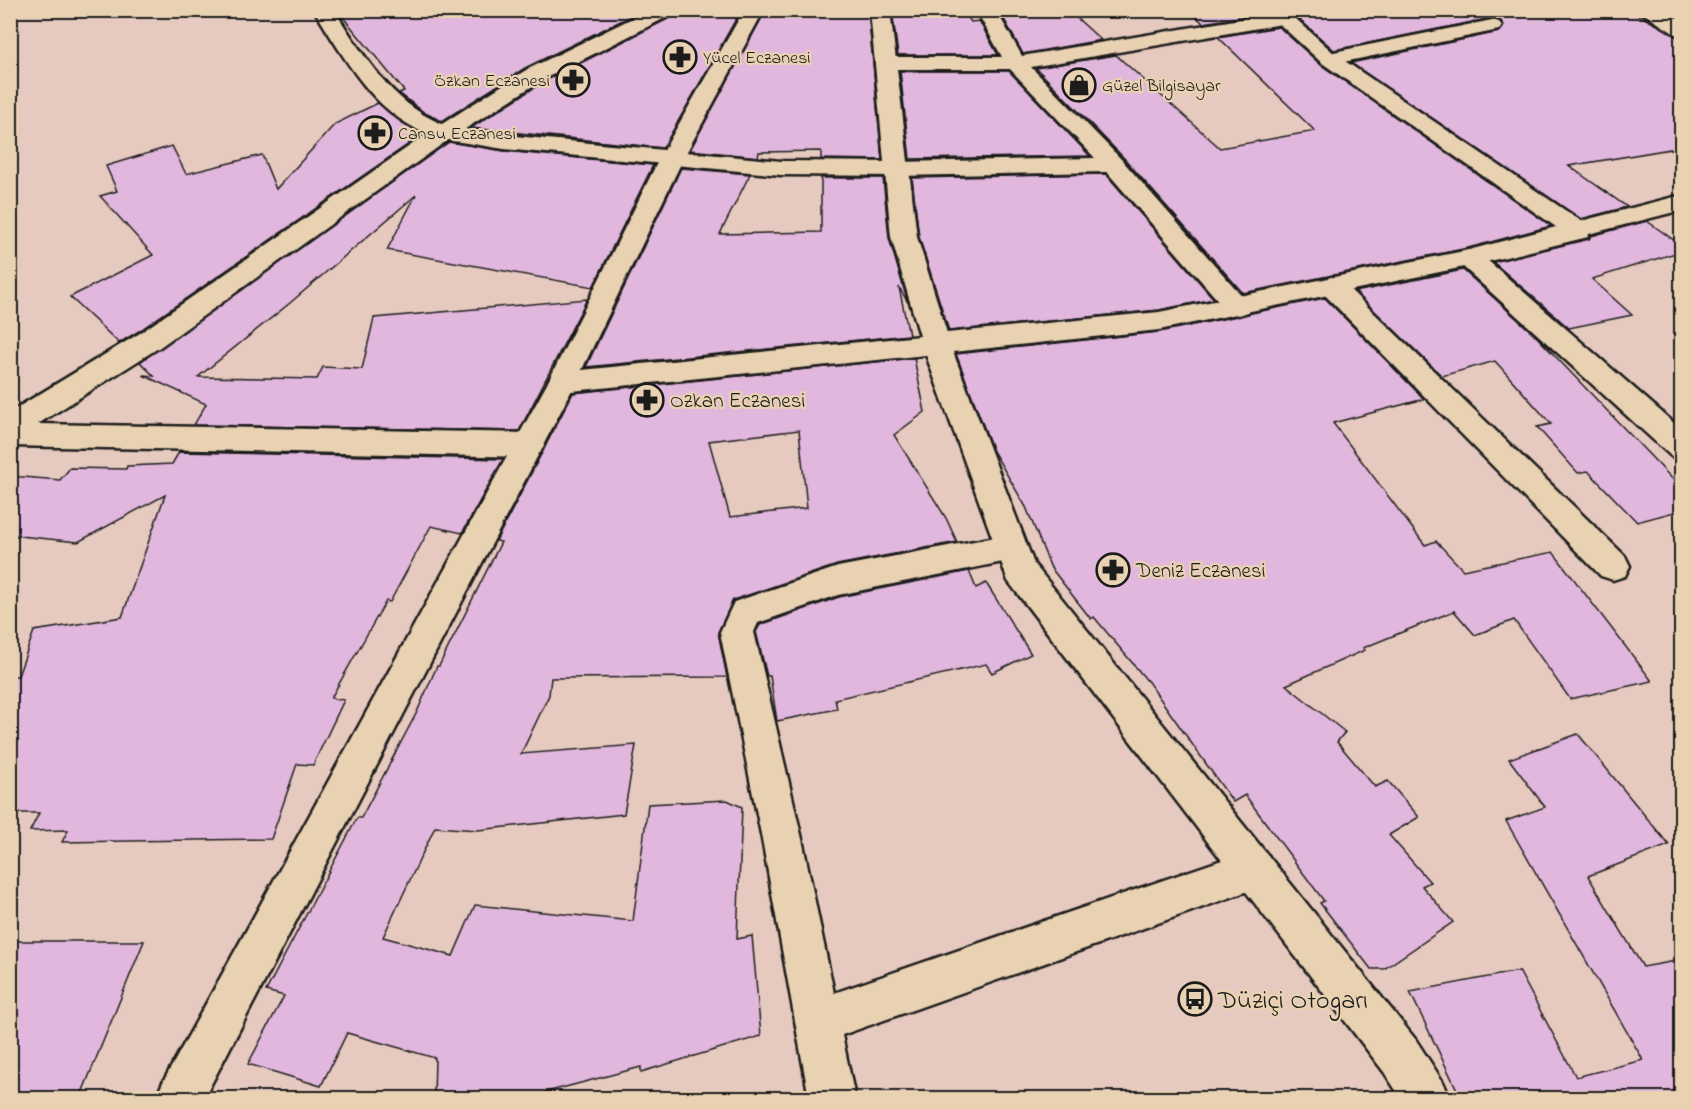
<svg xmlns="http://www.w3.org/2000/svg" width="1692" height="1109" viewBox="0 0 1692 1109" font-family="'Indie Flower',sans-serif">
<rect width="100%" height="100%" fill="#e7cabf"/>
<filter id="ink" filterUnits="userSpaceOnUse"><feTurbulence type="fractalNoise" baseFrequency=".0167" numOctaves="2"/><feDisplacementMap in="SourceGraphic" scale="12" xChannelSelector="R" yChannelSelector="G"/><feConvolveMatrix kernelMatrix="1 2 1 2 8 2 1 2 1" color-interpolation-filters="sRGB"/></filter>
<g filter="url(#ink)">
<!-- building -->
<g fill="#e1b7dd" stroke="#1c1c1c" stroke-width="1.5" fill-rule="evenodd">
<path d="M 337,10 L 643,10 L 525,68 L 442,121 L 425,113 L 399,93 L 404,91 Z"/>
<path d="M 678,10 L 741,10 L 663,148 L 471,128 L 543,82 L 674,16 Z"/>
<path d="M 766,10 L 868,10 L 882,160 L 821,159 L 821,151 L 759,152 L 758,157 L 690,150 Z"/>
<path d="M 892,10 L 963,10 L 971,22 L 979,21 L 998,55 L 898,55 Z"/>
<path d="M 1053,10 L 1068,10 L 1101,40 L 1023,54 L 1003,17 Z"/>
<path d="M 1189,10 L 1248,10 L 1252,15 L 1203,23 Z"/>
<path d="M 1299,10 L 1629,10 L 1682,38 L 1682,147 L 1569,166 L 1627,207 L 1581,219 L 1351,63 L 1499,32 L 1504,26 L 1501,21 L 1492,18 L 1334,50 L 1291,12 Z"/>
<path d="M 1279,27 L 1321,65 L 1551,226 L 1468,248 L 1243,293 L 1123,157 L 1036,68 L 1116,55 L 1220,148 L 1315,131 L 1218,37 Z"/>
<path d="M 900,71 L 1009,71 L 1090,156 L 910,159 Z"/>
<path d="M 378,103 L 406,126 L 423,134 L 139,331 L 119,343 L 70,297 L 153,255 L 100,196 L 117,191 L 106,166 L 172,146 L 186,174 L 262,155 L 276,189 L 335,124 Z"/>
<path d="M 449,142 L 504,151 L 653,165 L 593,287 L 387,250 L 416,195 L 290,303 L 198,377 L 317,379 L 323,367 L 362,369 L 374,318 L 587,299 L 519,431 L 194,425 L 206,404 L 143,375 L 154,376 L 140,362 Z"/>
<path d="M 681,168 L 750,174 L 720,234 L 821,232 L 821,178 L 883,178 L 889,238 L 908,303 L 899,287 L 909,335 L 586,367 Z"/>
<path d="M 1106,174 L 1214,299 L 1159,310 L 949,331 L 919,237 L 912,178 Z"/>
<path d="M 1647,221 L 1682,246 L 1682,251 L 1592,279 L 1632,315 L 1569,328 L 1493,262 L 1589,239 L 1591,236 Z"/>
<path d="M 1463,270 L 1535,335 L 1682,489 L 1682,510 L 1637,522 L 1588,471 L 1578,473 L 1537,427 L 1551,424 L 1495,361 L 1442,376 L 1355,292 Z"/>
<path d="M 1325,298 L 1424,399 L 1333,423 L 1425,545 L 1436,541 L 1463,570 L 1553,552 L 1652,681 L 1570,699 L 1514,620 L 1475,635 L 1454,611 L 1363,648 L 1365,650 L 1286,685 L 1345,732 L 1337,742 L 1375,787 L 1388,781 L 1419,817 L 1389,835 L 1430,882 L 1422,886 L 1453,922 L 1384,969 L 1371,969 L 1320,903 L 1324,901 L 1245,795 L 1233,802 L 1149,683 L 1094,617 L 1091,619 L 1051,568 L 1026,507 L 993,451 L 956,354 L 1159,332 Z"/>
<path d="M 914,358 L 925,412 L 894,435 L 946,518 L 957,542 L 837,565 L 733,600 L 718,632 L 727,677 L 551,678 L 549,695 L 521,754 L 636,745 L 624,814 L 478,830 L 435,827 L 383,937 L 453,956 L 475,905 L 633,921 L 648,804 L 727,800 L 742,807 L 737,939 L 752,936 L 761,1036 L 641,1072 L 641,1067 L 524,1098 L 434,1098 L 435,1058 L 347,1033 L 321,1086 L 248,1064 L 284,996 L 266,991 L 357,818 L 361,818 L 417,712 L 437,666 L 439,666 L 501,542 L 496,541 L 573,393 ZM 799,430 L 807,508 L 730,517 L 709,441 Z"/>
<path d="M 179,452 L 503,459 L 462,533 L 431,526 L 390,602 L 386,601 L 331,698 L 344,700 L 313,765 L 297,764 L 271,839 L 62,842 L 68,830 L 30,831 L 39,813 L 10,813 L 10,676 L 18,676 L 34,631 L 122,617 L 165,495 L 78,542 L 10,535 L 10,476 L 60,480 L 70,468 L 126,469 L 127,466 L 172,464 Z"/>
<path d="M 969,571 L 976,588 L 986,583 L 1031,654 L 992,673 L 986,664 L 835,699 L 837,709 L 777,721 L 770,676 L 767,676 L 756,632 L 760,625 L 839,597 Z"/>
<path d="M 1578,734 L 1669,845 L 1588,876 L 1643,967 L 1682,960 L 1682,1098 L 1461,1098 L 1410,992 L 1519,971 L 1576,1077 L 1643,1060 L 1506,821 L 1545,807 L 1509,759 Z"/>
<path d="M 10,941 L 144,941 L 80,1098 L 10,1098 Z"/>
</g>
<g fill="none" stroke-linecap="round" stroke-linejoin="round">
<!-- minor casing -->
<g stroke="#1c1c1c" stroke-width="5">
<g id="minor">
<path d="M 314,10 L 334,10 C 364,56 390,102 442,124 L 526,70 L 649,10 L 676,10 L 673,14 L 542,80 L 465,129 L 504,135 L 781,161 L 897,162 L 1095,158 L 1010,69 L 886,69 L 879,67 L 875,63 L 879,59 L 886,57 L 1002,57 L 976,10 L 996,10 L 1022,56 L 1282,12 L 1289,14 L 1292,18 L 1289,22 L 1282,24 L 1031,67 L 1121,159 L 1251,306 L 1248,312 L 1238,315 L 1228,312 L 1107,172 L 897,176 L 781,175 L 504,149 L 448,140 L 160,347 L 38,424 L 529,433 L 540,437 L 544,445 L 540,453 L 529,457 L 10,446 L 10,412 L 140,333 L 427,134 C 371,110 346,60 314,10 Z"/>
<path d="M 1638,10 L 1663,10 L 1682,21 L 1682,36 L 1675,34 Z"/>
<path d="M 1492,20 L 1499,22 L 1502,26 L 1499,30 L 1329,65 L 1322,63 L 1318,59 L 1322,55 L 1329,53 Z"/>
<path d="M 1469,250 L 1478,252 L 1682,430 L 1682,459 L 1671,456 L 1460,264 L 1456,258 L 1460,252 Z"/>
<path d="M 1331,277 L 1340,280 L 1625,556 L 1630,566 L 1625,576 L 1613,580 L 1601,576 L 1322,292 L 1318,286 L 1322,280 Z"/>
<path d="M 1011,534 L 1023,538 L 1027,548 L 1023,558 L 838,595 L 758,623 L 754,632 L 802,839 L 834,993 L 1254,849 L 1268,855 L 1274,869 L 1268,883 L 1254,889 L 842,1035 L 855,1098 L 809,1098 L 762,839 L 720,632 L 734,602 L 838,567 Z"/>
</g>
</g>
<!-- tertiary casing -->
<g stroke="#1c1c1c" stroke-width="5">
<path id="tertiary" d="M 870,10 L 890,10 L 917,237 L 947,333 L 1159,312 L 1469,250 L 1556,227 L 1322,63 L 1264,10 L 1286,10 L 1336,55 L 1581,221 L 1682,195 L 1682,210 L 1589,234 L 1588,237 L 1469,266 L 1159,330 L 953,352 L 1034,564 L 1416,1040 L 1443,1082 L 1450,1098 L 1401,1098 L 1384,1072 L 1008,581 L 926,355 L 562,392 L 552,389 L 548,382 L 552,375 L 562,372 L 920,336 L 891,237 Z"/>
</g>
<!-- secondary casing -->
<g stroke="#1c1c1c" stroke-width="5">
<path id="secondary" d="M 744,10 L 764,10 L 684,157 L 576,382 L 204,1098 L 156,1098 L 163,1082 L 548,382 L 660,157 Z"/>
</g>
<!-- minor -->
<use href="#minor" fill="#e9d2b2" fill-rule="evenodd"/>
<!-- tertiary -->
<use href="#tertiary" fill="#e9d2b2" fill-rule="evenodd"/>
<!-- secondary -->
<use href="#secondary" fill="#e9d2b2" fill-rule="evenodd"/>
</g>
</g>
<!-- icons -->
<defs>
<g id="pharmacy-ring" transform="scale(1.725)"><circle r="9.5" fill="#e9d2b2" stroke="#1c1c1c" stroke-width="1.5"/><path d="M-2-6h4v4h4v4h-4v4h-4v-4h-4v-4h4Z" fill="#1c1c1c"/></g>
<g id="shop-ring" transform="scale(1.725)"><circle r="9.5" fill="#e9d2b2" stroke="#1c1c1c" stroke-width="1.5"/><path d="M-5-2.5h2.3a2.7 3.5 0 0 1 5.4 0H5L5.5 6h-11ZM-1.5-2.5h3a1.5 2.3 0 0 0-3 0Z" fill="#1c1c1c"/></g>
<g id="bus-ring" transform="scale(1.725)"><circle r="9.5" fill="#e9d2b2" stroke="#1c1c1c" stroke-width="1.5"/><path d="M-5-6H5V4H4V6H2V4H-2V6H-4V4H-5ZM-3.5-4V0h7V-4ZM-3.5 1.2v1.5H-2V1.2ZM2 1.2v1.5H3.5V1.2Z" fill="#1c1c1c"/></g>
</defs>
<g fill-rule="evenodd">
<use href="#pharmacy-ring" x="680" y="57"/>
<use href="#pharmacy-ring" x="573" y="80"/>
<use href="#shop-ring" x="1079" y="85"/>
<use href="#pharmacy-ring" x="375" y="133"/>
<use href="#pharmacy-ring" x="647" y="400"/>
<use href="#pharmacy-ring" x="1113" y="570"/>
<use href="#bus-ring" x="1195" y="999"/>
</g>
<g text-anchor="middle" stroke-width="4.5" stroke-linejoin="round" paint-order="stroke">
<!-- far-poi labels -->
<g font-size="18" fill="#1c1c1c" stroke="#e9d2b2" text-anchor="start">
<text x="703" y="63">Yücel Eczanesi</text>
<text x="550" y="86" text-anchor="end">Özkan Eczanesi</text>
<text x="1102" y="91">Güzel Bilgisayar</text>
<text x="398" y="139">Cansu Eczanesi</text>
</g>
<!-- poi labels -->
<g font-size="21" fill="#1c1c1c" stroke="#e9d2b2" text-anchor="start">
<text x="670" y="407">Ozkan Eczanesi</text>
<text x="1136" y="577">Deniz Eczanesi</text>
</g>
<!-- near-poi labels -->
<g font-size="26" fill="#1c1c1c" stroke="#e9d2b2" text-anchor="start">
<text x="1218" y="1008">Düziçi Otogarı</text>
</g>
</g>
<!-- margin -->
<rect width="1692" height="1109" fill="none" stroke="#e9d2b2" stroke-width="36"/>
<rect x="18" y="18" width="1656" height="1073" fill="none" stroke="#1c1c1c" stroke-width="2" filter="url(#ink)"/>
</svg>
